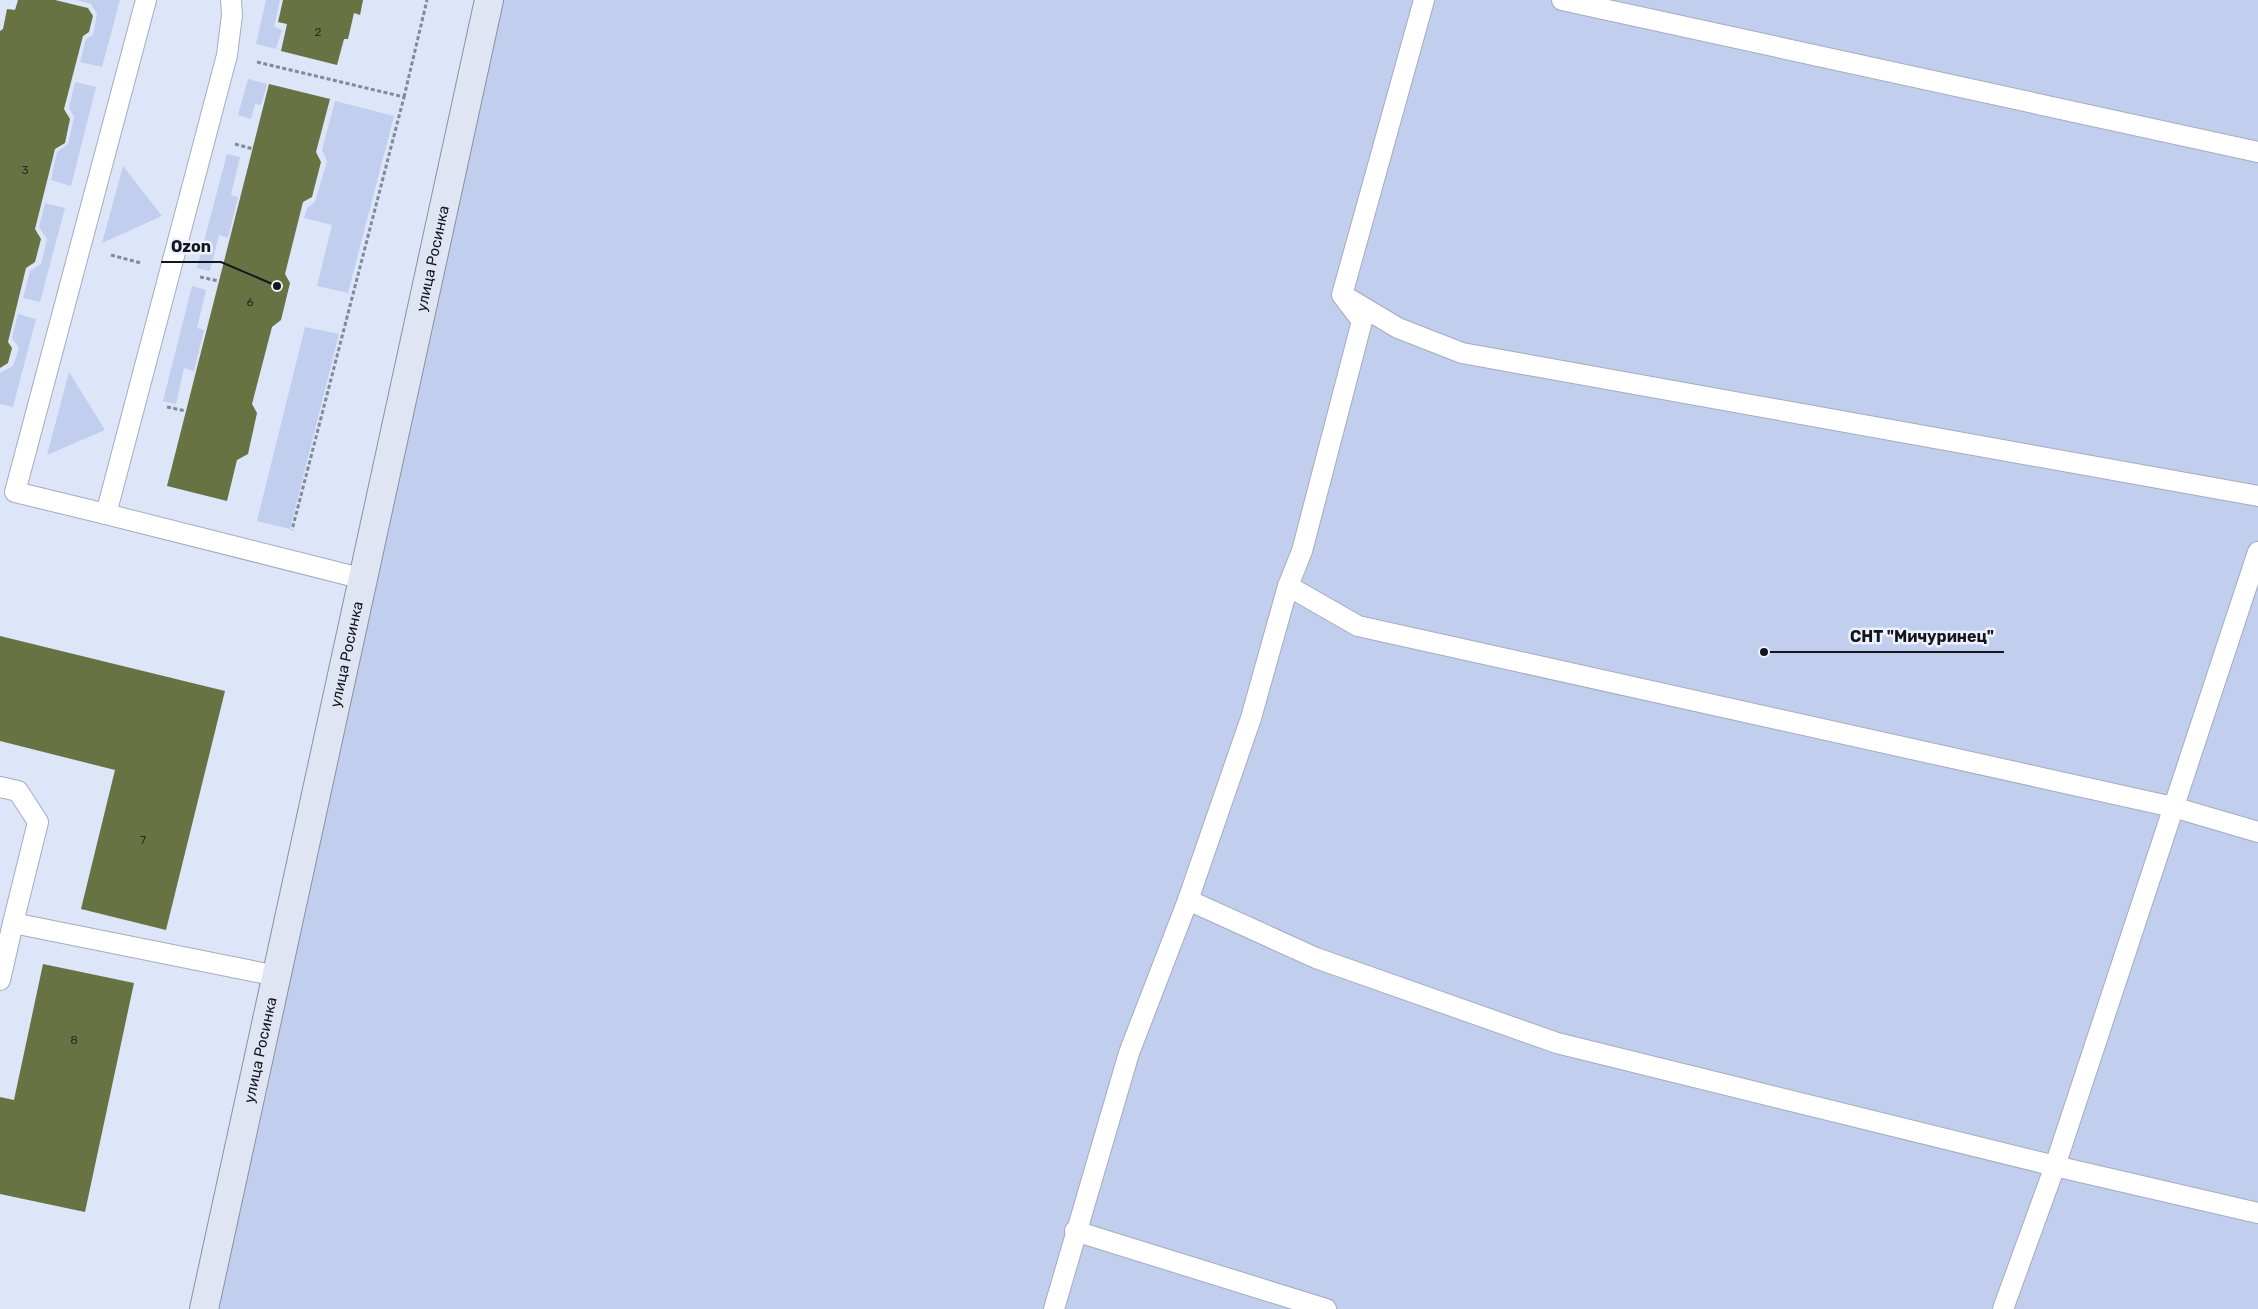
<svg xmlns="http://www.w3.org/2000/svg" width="2258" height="1309" viewBox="0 0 2258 1309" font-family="Rubik,sans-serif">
<rect width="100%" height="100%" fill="#dde5f9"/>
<!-- green -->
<g fill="#c1ceed">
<path d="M 76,0 L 120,0 L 102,67 L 80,62 L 86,39 L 93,35 L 97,14 L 91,4 Z"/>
<path d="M 266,0 L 280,0 L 274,27 L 282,30 L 276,49 L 256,44 Z"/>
<path d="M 502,0 L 2258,0 L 2258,1309 L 208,1309 Z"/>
<path d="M 248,79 L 267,84 L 261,105 L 255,104 L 251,119 L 238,115 Z"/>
<path d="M 75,82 L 96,87 L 71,186 L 51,180 L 57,152 L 68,144 L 74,117 L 69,108 Z"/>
<path d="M 335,101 L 394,116 L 348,293 L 317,286 L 332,225 L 304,218 L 307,208 L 315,202 L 327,161 L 322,150 Z"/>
<path d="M 227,154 L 240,157 L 231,195 L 238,197 L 228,238 L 219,235 L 210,271 L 197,268 Z"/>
<path d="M 123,166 L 162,216 L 102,243 Z"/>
<path d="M 45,203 L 65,208 L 40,302 L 23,298 L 30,271 L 41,264 L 47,239 L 39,227 Z"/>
<path d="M 192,286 L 206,290 L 197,328 L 204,330 L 194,371 L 184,368 L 176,404 L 163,401 Z"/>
<path d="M 18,314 L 36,319 L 13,407 L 0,404 L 0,373 L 13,366 L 19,348 L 12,338 Z"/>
<path d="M 305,327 L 339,334 L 290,529 L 257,521 Z"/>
<path d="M 69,372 L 105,430 L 47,455 Z"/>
</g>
<!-- building -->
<g fill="#677342">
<path d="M 18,0 L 55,0 L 88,8 L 93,16 L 89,32 L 83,36 L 64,109 L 70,119 L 65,143 L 55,149 L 35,229 L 41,239 L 35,262 L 26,268 L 8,342 L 12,348 L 8,363 L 0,368 L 0,31 L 3,29 L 7,9 L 15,10 Z"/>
<path d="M 283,0 L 363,0 L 360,15 L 354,13 L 348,39 L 344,39 L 337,65 L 281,51 L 287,24 L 278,22 Z"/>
<path d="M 269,84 L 330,99 L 316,152 L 321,162 L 312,197 L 303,202 L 285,274 L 290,283 L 281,320 L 272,327 L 252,404 L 257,413 L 248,454 L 237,460 L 227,501 L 167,486 Z"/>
<path d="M 0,636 L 225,691 L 166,930 L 81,909 L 115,770 L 0,741 Z"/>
<path d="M 43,964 L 134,983 L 85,1212 L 0,1194 L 0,1097 L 14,1100 Z"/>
</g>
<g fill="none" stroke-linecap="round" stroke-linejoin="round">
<!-- service casing -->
<g stroke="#a4acbe" stroke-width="22">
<g id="service">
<path d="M 231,0 L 232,15 L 227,55 L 106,514 L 364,579"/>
<path d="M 1562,0 L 2258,152"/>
<path d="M 1351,300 L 1398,328 L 1462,353 L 2258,496"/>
<path d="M 106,514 L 15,492 L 146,0"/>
<path d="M 1288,586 L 1358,626 L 2173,807 L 2258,832"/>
<path d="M 0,787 L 18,791 L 38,822 L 13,923"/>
<path d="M 1188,900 L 1316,958 L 1557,1043 L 2055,1166 L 2258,1213"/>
<path d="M 0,980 L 13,923 L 277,976"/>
<path d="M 1075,1231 L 1326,1309"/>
<path d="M 1054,1309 L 1129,1053 L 1188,900 L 1251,718 L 1288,586 L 1302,551 L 1362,321 L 1342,295 L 1424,0"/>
<path d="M 2003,1309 L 2055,1166 L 2258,552"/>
</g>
</g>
<!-- primary casing -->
<g stroke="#8991a3" stroke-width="30">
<g id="primary">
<path id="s1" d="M 204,1309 L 489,0"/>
</g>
</g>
<!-- path -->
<g stroke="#838997" stroke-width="3" stroke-dasharray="4 2.5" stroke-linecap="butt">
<path d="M 257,62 L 404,97 L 292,530"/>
<path d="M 404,97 L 427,0"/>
<path d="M 235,144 L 253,149"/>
<path d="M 111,255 L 141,263"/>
<path d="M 200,277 L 219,281"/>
<path d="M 167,407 L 186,411"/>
</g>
<!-- service -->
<use href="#service" stroke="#fff" stroke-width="20"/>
<!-- primary -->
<use href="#primary" stroke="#dfe5f3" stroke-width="28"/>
</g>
<g text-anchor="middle" stroke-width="5" stroke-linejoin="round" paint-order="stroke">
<!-- number labels -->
<g font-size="12" fill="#282d26">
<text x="318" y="36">2</text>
<text x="25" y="174">3</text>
<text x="250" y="306">6</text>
<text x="143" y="844">7</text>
<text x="74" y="1044">8</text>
</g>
<!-- street labels -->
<g font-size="15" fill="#13161d" stroke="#edf2fe">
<text dy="5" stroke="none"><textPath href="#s1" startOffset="1075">улица Росинка</textPath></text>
<text dy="5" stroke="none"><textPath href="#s1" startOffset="670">улица Росинка</textPath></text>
<text dy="5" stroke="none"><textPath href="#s1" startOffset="265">улица Росинка</textPath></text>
</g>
</g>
<!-- callouts -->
<path fill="none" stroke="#13161d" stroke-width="2" d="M277 286L221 262H161M1764 652L1840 652H2004"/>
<g fill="#13161d" stroke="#edf2fe" stroke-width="2">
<circle cx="277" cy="286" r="5"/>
<circle cx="1764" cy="652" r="5"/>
</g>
<g font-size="16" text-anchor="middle" font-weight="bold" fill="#13161d" stroke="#edf2fe" stroke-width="5" stroke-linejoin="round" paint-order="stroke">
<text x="191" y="252">Ozon</text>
<text x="1922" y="642">СНТ "Мичуринец"</text>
</g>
</svg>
